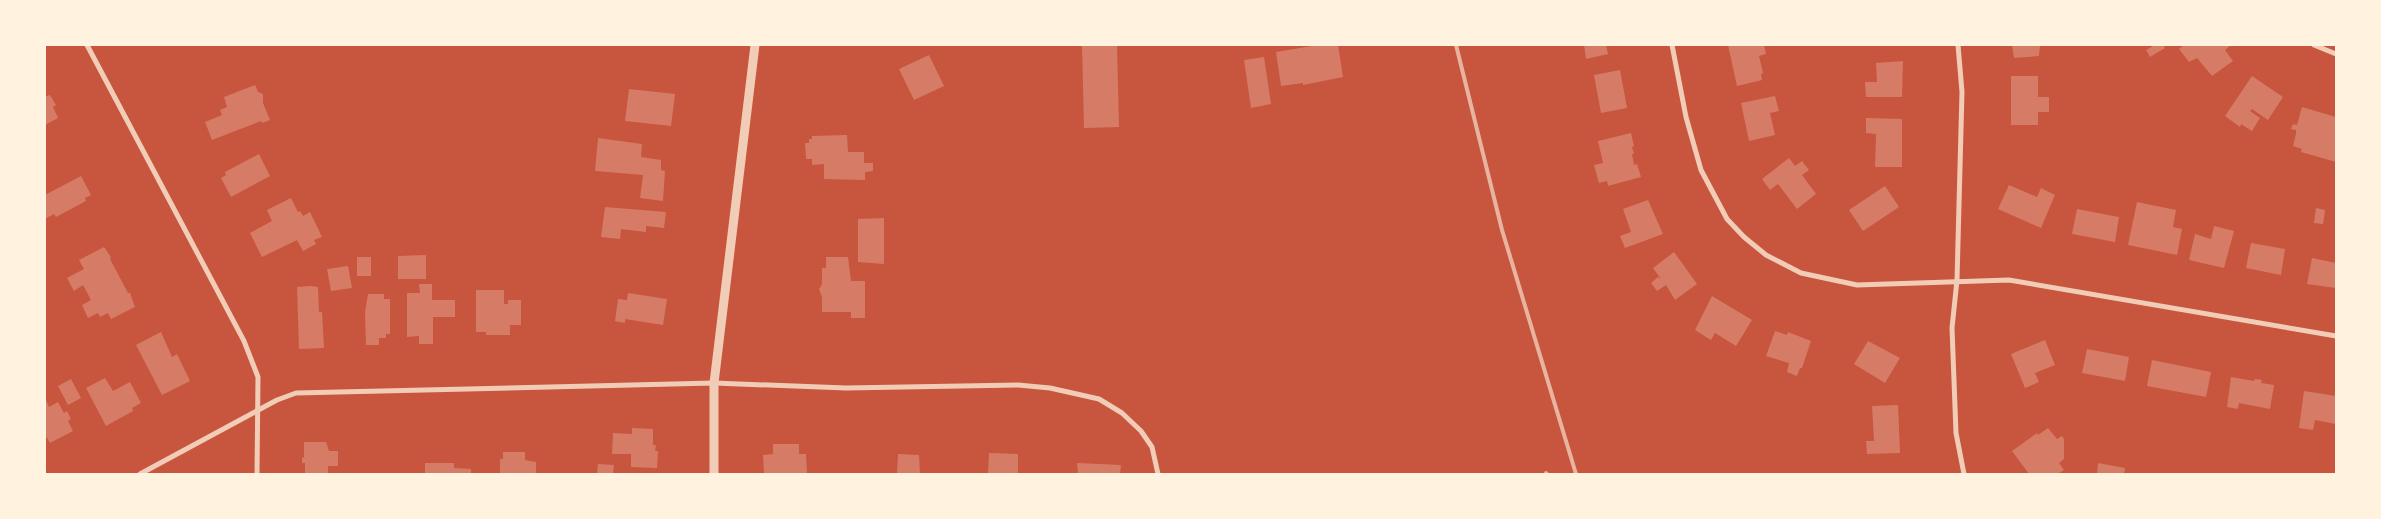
<svg xmlns="http://www.w3.org/2000/svg" width="2381" height="519" viewBox="0 0 2381 519" font-family="Mulish,sans-serif">
<rect width="100%" height="100%" fill="#c8553d"/>
<!-- building -->
<g fill="#d67c66">
<path d="M 1082,45 L 1117,45 L 1119,127 L 1084,128 Z"/>
<path d="M 1318,45 L 1338,45 L 1343,77 L 1303,85 L 1303,83 L 1281,86 L 1276,52 Z"/>
<path d="M 1584,45 L 1606,45 L 1608,54 L 1586,59 Z"/>
<path d="M 1728,45 L 1764,45 L 1766,54 L 1759,56 L 1763,73 L 1761,74 L 1762,80 L 1737,86 Z"/>
<path d="M 2012,45 L 2040,45 L 2039,56 L 2014,58 Z"/>
<path d="M 2155,45 L 2163,45 L 2165,48 L 2150,57 L 2146,50 Z"/>
<path d="M 2184,45 L 2231,45 L 2225,50 L 2233,61 L 2212,76 L 2197,58 L 2189,62 L 2179,49 Z"/>
<path d="M 929,55 L 944,86 L 914,100 L 899,69 Z"/>
<path d="M 1264,57 L 1271,104 L 1251,108 L 1244,60 Z"/>
<path d="M 1903,61 L 1902,97 L 1866,97 L 1865,82 L 1877,82 L 1876,63 Z"/>
<path d="M 1620,70 L 1627,108 L 1601,113 L 1594,75 Z"/>
<path d="M 2011,76 L 2038,76 L 2038,97 L 2049,97 L 2049,112 L 2038,112 L 2038,125 L 2011,125 Z"/>
<path d="M 2252,76 L 2283,97 L 2268,120 L 2252,109 L 2250,111 L 2260,118 L 2252,131 L 2241,124 L 2240,127 L 2225,116 Z"/>
<path d="M 255,85 L 258,92 L 263,94 L 263,103 L 270,120 L 262,123 L 261,121 L 212,140 L 205,122 L 222,115 L 220,110 L 227,107 L 224,97 Z"/>
<path d="M 629,89 L 675,94 L 671,126 L 625,121 Z"/>
<path d="M 50,95 L 56,105 L 53,107 L 58,118 L 45,125 L 45,97 Z"/>
<path d="M 1775,96 L 1779,111 L 1770,113 L 1775,135 L 1749,141 L 1741,103 Z"/>
<path d="M 2302,107 L 2336,117 L 2336,162 L 2301,152 L 2302,149 L 2293,146 L 2296,134 L 2296,130 L 2291,129 L 2292,126 L 2293,124 L 2297,125 Z"/>
<path d="M 1866,118 L 1902,119 L 1902,167 L 1875,167 L 1876,134 L 1866,133 Z"/>
<path d="M 1631,133 L 1634,146 L 1632,147 L 1634,154 L 1632,154 L 1634,165 L 1637,164 L 1641,177 L 1608,186 L 1607,181 L 1599,183 L 1594,165 L 1603,163 L 1598,141 Z"/>
<path d="M 847,135 L 848,152 L 864,152 L 864,163 L 873,163 L 873,171 L 865,172 L 865,180 L 824,179 L 824,164 L 812,165 L 812,159 L 806,159 L 805,143 L 809,143 L 809,139 L 812,139 L 812,136 Z"/>
<path d="M 598,138 L 642,144 L 641,157 L 661,160 L 661,170 L 665,171 L 663,201 L 640,198 L 643,175 L 595,171 Z"/>
<path d="M 259,154 L 270,176 L 231,197 L 221,178 L 226,175 L 225,172 Z"/>
<path d="M 1789,158 L 1795,166 L 1802,161 L 1809,170 L 1802,175 L 1816,194 L 1797,209 L 1778,184 L 1770,190 L 1762,179 Z"/>
<path d="M 81,176 L 91,195 L 85,198 L 86,201 L 56,217 L 54,214 L 45,219 L 45,195 Z"/>
<path d="M 2009,185 L 2037,197 L 2041,188 L 2055,195 L 2041,228 L 1998,209 Z"/>
<path d="M 1885,186 L 1899,207 L 1863,231 L 1849,210 Z"/>
<path d="M 291,198 L 298,212 L 300,211 L 303,216 L 310,212 L 322,237 L 314,240 L 316,244 L 303,251 L 297,240 L 262,257 L 250,233 L 272,221 L 267,210 Z"/>
<path d="M 1648,200 L 1663,234 L 1625,248 L 1620,236 L 1631,232 L 1623,209 Z"/>
<path d="M 2137,202 L 2176,210 L 2173,227 L 2182,229 L 2177,255 L 2128,245 Z"/>
<path d="M 605,207 L 666,212 L 664,228 L 646,226 L 646,232 L 621,229 L 620,239 L 601,237 Z"/>
<path d="M 2316,208 L 2325,210 L 2323,224 L 2314,223 Z"/>
<path d="M 2077,209 L 2119,217 L 2115,242 L 2072,234 Z"/>
<path d="M 884,218 L 884,264 L 858,262 L 858,219 Z"/>
<path d="M 2214,226 L 2234,231 L 2224,268 L 2189,260 L 2195,234 L 2211,239 Z"/>
<path d="M 2251,243 L 2285,249 L 2281,275 L 2246,268 Z"/>
<path d="M 104,247 L 111,257 L 110,259 L 128,293 L 130,293 L 135,307 L 111,319 L 108,313 L 100,317 L 98,313 L 88,318 L 82,305 L 91,300 L 83,285 L 74,291 L 67,278 L 84,269 L 79,260 Z"/>
<path d="M 1674,252 L 1697,284 L 1675,300 L 1666,285 L 1657,291 L 1651,283 L 1658,277 L 1661,279 L 1653,268 Z"/>
<path d="M 426,255 L 426,279 L 398,279 L 398,256 Z"/>
<rect x="357" y="257" width="14" height="19"/>
<path d="M 826,257 L 848,257 L 851,281 L 865,281 L 865,318 L 851,318 L 851,312 L 822,312 L 822,297 L 819,289 L 822,284 L 822,268 L 826,268 Z"/>
<path d="M 2312,258 L 2336,263 L 2336,288 L 2307,284 Z"/>
<path d="M 348,266 L 352,288 L 331,291 L 327,269 Z"/>
<path d="M 419,284 L 432,284 L 432,300 L 455,300 L 455,317 L 433,317 L 433,344 L 419,344 L 419,336 L 407,337 L 407,293 L 420,293 Z"/>
<path d="M 311,286 L 318,287 L 319,312 L 322,312 L 324,348 L 299,349 L 297,287 Z"/>
<path d="M 476,290 L 504,290 L 504,304 L 508,304 L 508,300 L 521,300 L 521,325 L 510,325 L 510,335 L 486,335 L 486,332 L 476,332 Z"/>
<path d="M 628,293 L 667,299 L 663,325 L 625,319 L 625,323 L 615,321 L 618,299 L 627,300 Z"/>
<path d="M 368,294 L 384,294 L 384,299 L 390,299 L 390,334 L 386,334 L 386,338 L 379,338 L 379,345 L 366,345 L 365,312 Z"/>
<path d="M 1712,296 L 1752,320 L 1736,346 L 1715,333 L 1711,340 L 1695,330 Z"/>
<path d="M 1775,331 L 1787,335 L 1788,332 L 1811,341 L 1802,368 L 1800,368 L 1797,376 L 1787,372 L 1789,363 L 1766,356 Z"/>
<path d="M 161,332 L 172,357 L 177,354 L 190,381 L 162,395 L 136,345 Z"/>
<path d="M 2045,340 L 2055,365 L 2035,373 L 2039,382 L 2025,388 L 2011,354 Z"/>
<path d="M 1868,341 L 1900,358 L 1885,383 L 1854,364 Z"/>
<path d="M 2087,349 L 2129,357 L 2125,381 L 2082,373 Z"/>
<path d="M 2152,360 L 2211,372 L 2206,397 L 2147,386 Z"/>
<path d="M 2231,377 L 2254,381 L 2255,379 L 2262,380 L 2261,383 L 2274,385 L 2270,409 L 2239,403 L 2238,409 L 2227,407 Z"/>
<path d="M 105,378 L 113,391 L 130,382 L 141,403 L 132,408 L 133,411 L 106,426 L 86,388 Z"/>
<path d="M 71,379 L 81,398 L 68,405 L 58,386 Z"/>
<path d="M 2304,391 L 2336,396 L 2336,424 L 2315,420 L 2313,430 L 2299,428 Z"/>
<path d="M 45,398 L 49,407 L 58,402 L 64,413 L 67,411 L 71,419 L 68,421 L 73,431 L 50,443 L 45,435 Z"/>
<path d="M 1898,405 L 1900,453 L 1867,454 L 1866,441 L 1874,441 L 1872,406 Z"/>
<path d="M 632,428 L 653,429 L 653,445 L 656,445 L 655,451 L 658,451 L 657,468 L 631,467 L 631,454 L 612,454 L 613,433 L 632,434 Z"/>
<path d="M 2048,428 L 2057,439 L 2062,436 L 2064,439 L 2064,459 L 2059,463 L 2064,470 L 2057,474 L 2029,474 L 2012,451 L 2037,433 L 2038,435 Z"/>
<path d="M 304,442 L 326,442 L 329,451 L 338,451 L 338,466 L 328,466 L 328,474 L 305,474 L 305,463 L 302,463 L 302,458 L 304,457 Z"/>
<path d="M 773,444 L 799,444 L 799,454 L 806,454 L 807,474 L 764,474 L 763,455 L 773,454 Z"/>
<path d="M 503,452 L 525,452 L 525,460 L 536,462 L 536,474 L 500,474 L 500,459 L 503,459 Z"/>
<path d="M 989,453 L 1018,454 L 1018,474 L 988,474 Z"/>
<path d="M 898,454 L 919,455 L 920,474 L 897,474 Z"/>
<path d="M 425,463 L 454,463 L 454,468 L 471,469 L 471,474 L 425,474 Z"/>
<path d="M 1077,463 L 1121,465 L 1120,474 L 1078,474 Z"/>
<path d="M 2098,463 L 2125,468 L 2124,474 L 2097,474 Z"/>
<path d="M 598,464 L 614,465 L 613,474 L 597,474 Z"/>
</g>
<g fill="none" stroke-linecap="round" stroke-linejoin="round">
<!-- minor -->
<g stroke="#f1ccb7" stroke-width="5">
<path d="M 87,45 L 244,341 L 258,377 L 257,474"/>
<path d="M 1672,45 L 1686,117 L 1701,170 L 1727,219 L 1744,237 L 1766,255 L 1801,273 L 1857,285 L 2009,280 L 2336,336"/>
<path d="M 1958,45 L 1962,92 L 1957,280 L 1952,328 L 1956,433 L 1964,474"/>
<path d="M 2314,45 L 2336,54"/>
<path d="M 140,474 L 277,400 L 296,393 L 714,383 L 846,388 L 1018,385 L 1050,388 L 1099,399 L 1122,413 L 1141,431 L 1152,447 L 1158,474"/>
</g>
<!-- tertiary -->
<path stroke="#f1ccb7" stroke-width="9" d="M 714,474 L 714,383 L 755,45"/>
<!-- rail -->
<g stroke="#e9b49f" stroke-width="4">
<path d="M 1456,45 L 1502,230 L 1576,474"/>
<path d="M 1546,473 L 1547,474"/>
</g>
</g>
<!-- border -->
<rect width="2381" height="519" fill="none" stroke="#fff3e0" stroke-width="92"/>
</svg>
